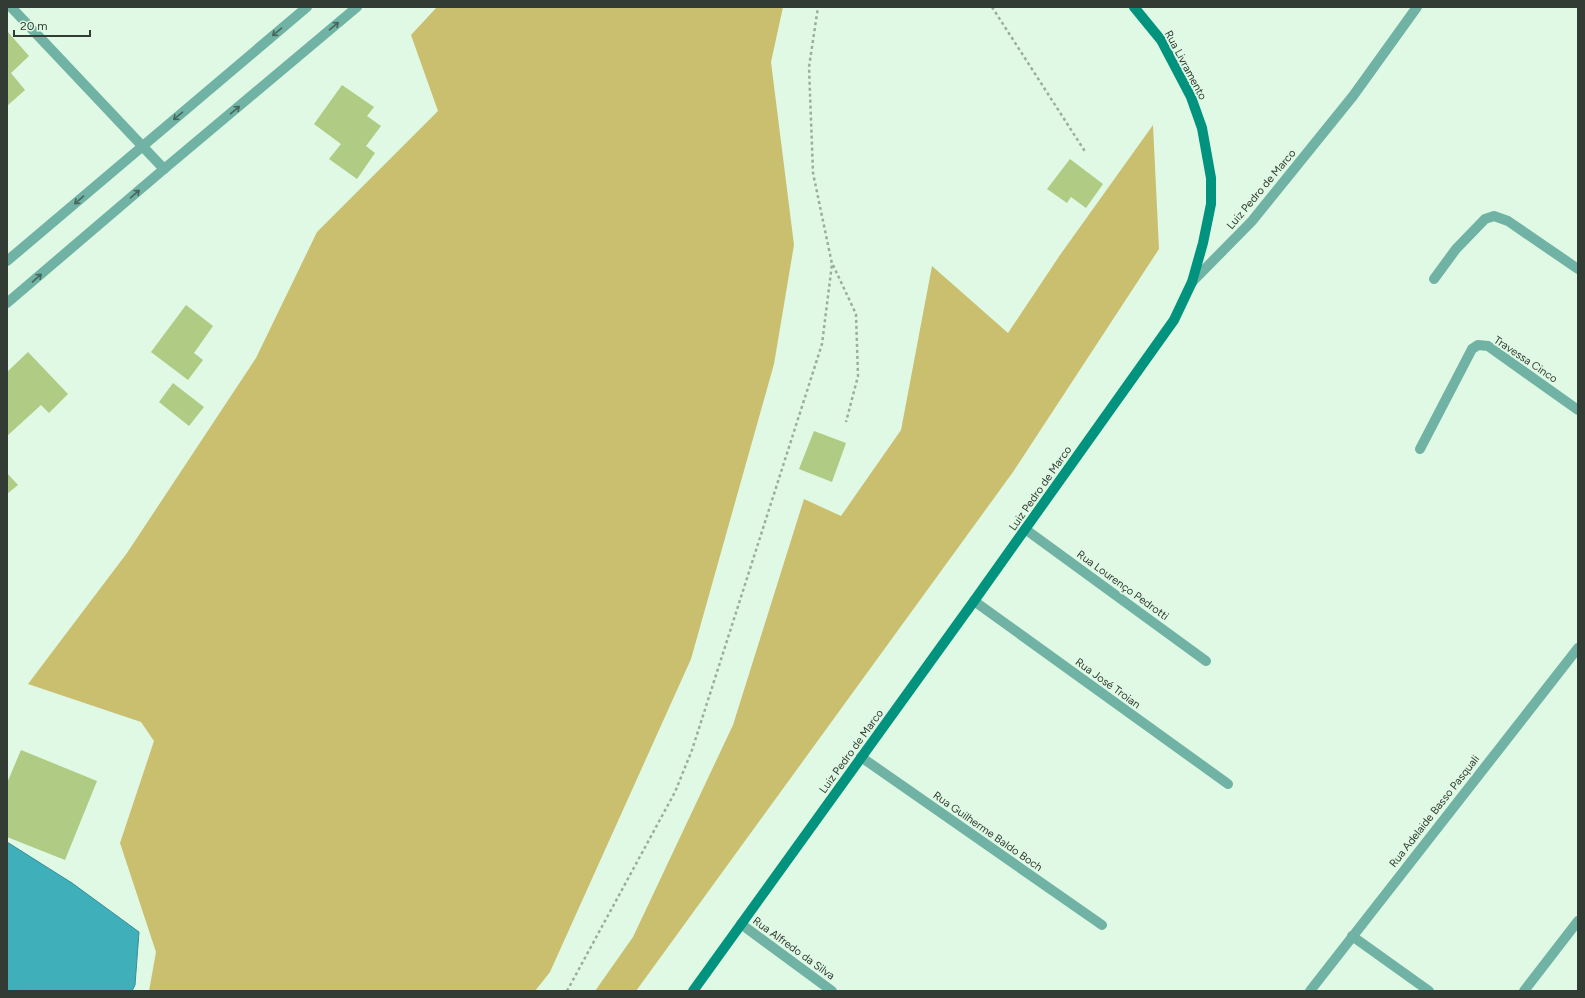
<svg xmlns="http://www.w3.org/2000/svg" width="1585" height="998" viewBox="0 0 1585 998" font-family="Figtree,sans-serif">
<rect width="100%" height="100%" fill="#e0f9e5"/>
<!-- forest -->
<g fill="#cabe6f">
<path d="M 437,7 L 783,7 L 771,62 L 794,245 L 774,364 L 691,659 L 550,972 L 535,991 L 149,991 L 156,952 L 120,843 L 154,741 L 141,722 L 28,684 L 127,553 L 256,358 L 317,232 L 438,111 L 411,35 Z"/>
<path d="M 1153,125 L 1159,249 L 1013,472 L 636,991 L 595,991 L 633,937 L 733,725 L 804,499 L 841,516 L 901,430 L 932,266 L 1008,333 L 1060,255 Z"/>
</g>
<!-- water -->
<path fill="#3fb0ba" stroke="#3b8d92" d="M 7,842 L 72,883 L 139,932 L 135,985 L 132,991 L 7,991 Z"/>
<!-- building -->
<g fill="#afcb84">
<path d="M 7,31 L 29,56 L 11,73 L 25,90 L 7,106 Z"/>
<path d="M 342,85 L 374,107 L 367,116 L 381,126 L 366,146 L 375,153 L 357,179 L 329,159 L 341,144 L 314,124 Z"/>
<path d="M 1070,159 L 1103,184 L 1086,208 L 1071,197 L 1067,203 L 1047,189 Z"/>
<path d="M 186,305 L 213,326 L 194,353 L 203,360 L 188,380 L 151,352 Z"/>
<path d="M 28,352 L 68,394 L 49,413 L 41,405 L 7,436 L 7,372 Z"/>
<path d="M 173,383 L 204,407 L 189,426 L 159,402 Z"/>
<path d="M 814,431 L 846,443 L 832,482 L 799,469 Z"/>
<path d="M 7,473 L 18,485 L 7,494 Z"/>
<path d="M 21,750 L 97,781 L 65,860 L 7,837 L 7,783 Z"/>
</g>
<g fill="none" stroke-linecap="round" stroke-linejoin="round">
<!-- path -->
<g stroke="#9bae9e" stroke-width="2.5" stroke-dasharray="3 3" stroke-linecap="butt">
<path d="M 992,7 L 1086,153"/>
<path d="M 833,265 L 856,314 L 858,376 L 846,422"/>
<path d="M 567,991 L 675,792 L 692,750 L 822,344 L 832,264 L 813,173 L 809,67 L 818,7"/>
</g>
<!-- lane -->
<g stroke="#70b3a4" stroke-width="10">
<path d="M 11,7 L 164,169"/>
<path d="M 7,261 L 307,7"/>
<path d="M 7,303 L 164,169 L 357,7"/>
</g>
<!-- street -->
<g stroke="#70b3a4" stroke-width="10">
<path d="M 1434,279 L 1456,249 L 1485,219 L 1494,216 L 1508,221 L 1578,269"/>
<path d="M 1192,282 L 1252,221 L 1353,96 L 1417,7"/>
<path d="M 1420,449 L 1472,349 L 1478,345 L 1488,346 L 1578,410"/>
<path d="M 1025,529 L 1206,661"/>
<path d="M 974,601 L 1228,784"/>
<path d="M 861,757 L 1102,925"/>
<path d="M 741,924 L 832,991"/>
<path d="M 1352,936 L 1429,991"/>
<path d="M 1310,991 L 1578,648"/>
<path d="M 1524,991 L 1578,921"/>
</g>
<!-- secondary -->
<path stroke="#01937e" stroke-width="10" d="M 693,991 L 974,601 L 1174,320 L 1192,282 L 1203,243 L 1211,204 L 1211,178 L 1202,128 L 1191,97 L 1161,40 L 1134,7"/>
</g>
<!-- one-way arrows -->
<defs><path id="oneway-shaft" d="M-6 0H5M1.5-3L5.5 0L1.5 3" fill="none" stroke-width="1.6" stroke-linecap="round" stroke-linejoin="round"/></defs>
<g stroke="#48665b">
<use href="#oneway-shaft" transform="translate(334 26) rotate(-40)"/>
<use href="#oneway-shaft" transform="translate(277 32) rotate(140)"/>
<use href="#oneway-shaft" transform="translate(235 110) rotate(-40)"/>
<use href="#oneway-shaft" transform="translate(178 116) rotate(140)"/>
<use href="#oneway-shaft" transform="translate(135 194) rotate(-41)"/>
<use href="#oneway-shaft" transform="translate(79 200) rotate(139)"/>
<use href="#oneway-shaft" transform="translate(37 278) rotate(-41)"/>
</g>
<g text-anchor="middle" stroke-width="4" stroke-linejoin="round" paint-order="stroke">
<!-- street labels -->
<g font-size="11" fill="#323c34" stroke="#e0f9e5">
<text transform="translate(1186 65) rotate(62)" y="4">Rua Livramento</text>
<text transform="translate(1261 189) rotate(-50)" y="4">Luiz Pedro de Marco</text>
<text transform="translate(1526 359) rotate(34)" y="4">Travessa Cinco</text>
<text transform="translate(1040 488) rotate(-55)" y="4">Luiz Pedro de Marco</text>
<text transform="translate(1123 585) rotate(36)" y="4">Rua Lourenço Pedrotti</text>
<text transform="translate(1108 683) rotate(36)" y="4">Rua José Troian</text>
<text transform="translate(851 751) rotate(-54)" y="4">Luiz Pedro de Marco</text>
<text transform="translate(1434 811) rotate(-52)" y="4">Rua Adelaide Basso Pasquali</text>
<text transform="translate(988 831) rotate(35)" y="4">Rua Guilherme Baldo Boch</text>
<text transform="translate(794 948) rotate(36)" y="4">Rua Alfredo da Silva</text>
</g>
</g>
<!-- border -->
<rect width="1585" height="998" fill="none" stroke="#323c34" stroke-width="16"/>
<!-- scale -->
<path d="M14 30v6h76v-6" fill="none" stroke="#323c34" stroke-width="2"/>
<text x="20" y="30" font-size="12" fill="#323c34" stroke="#e0f9e5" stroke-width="3" paint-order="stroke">20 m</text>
</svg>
